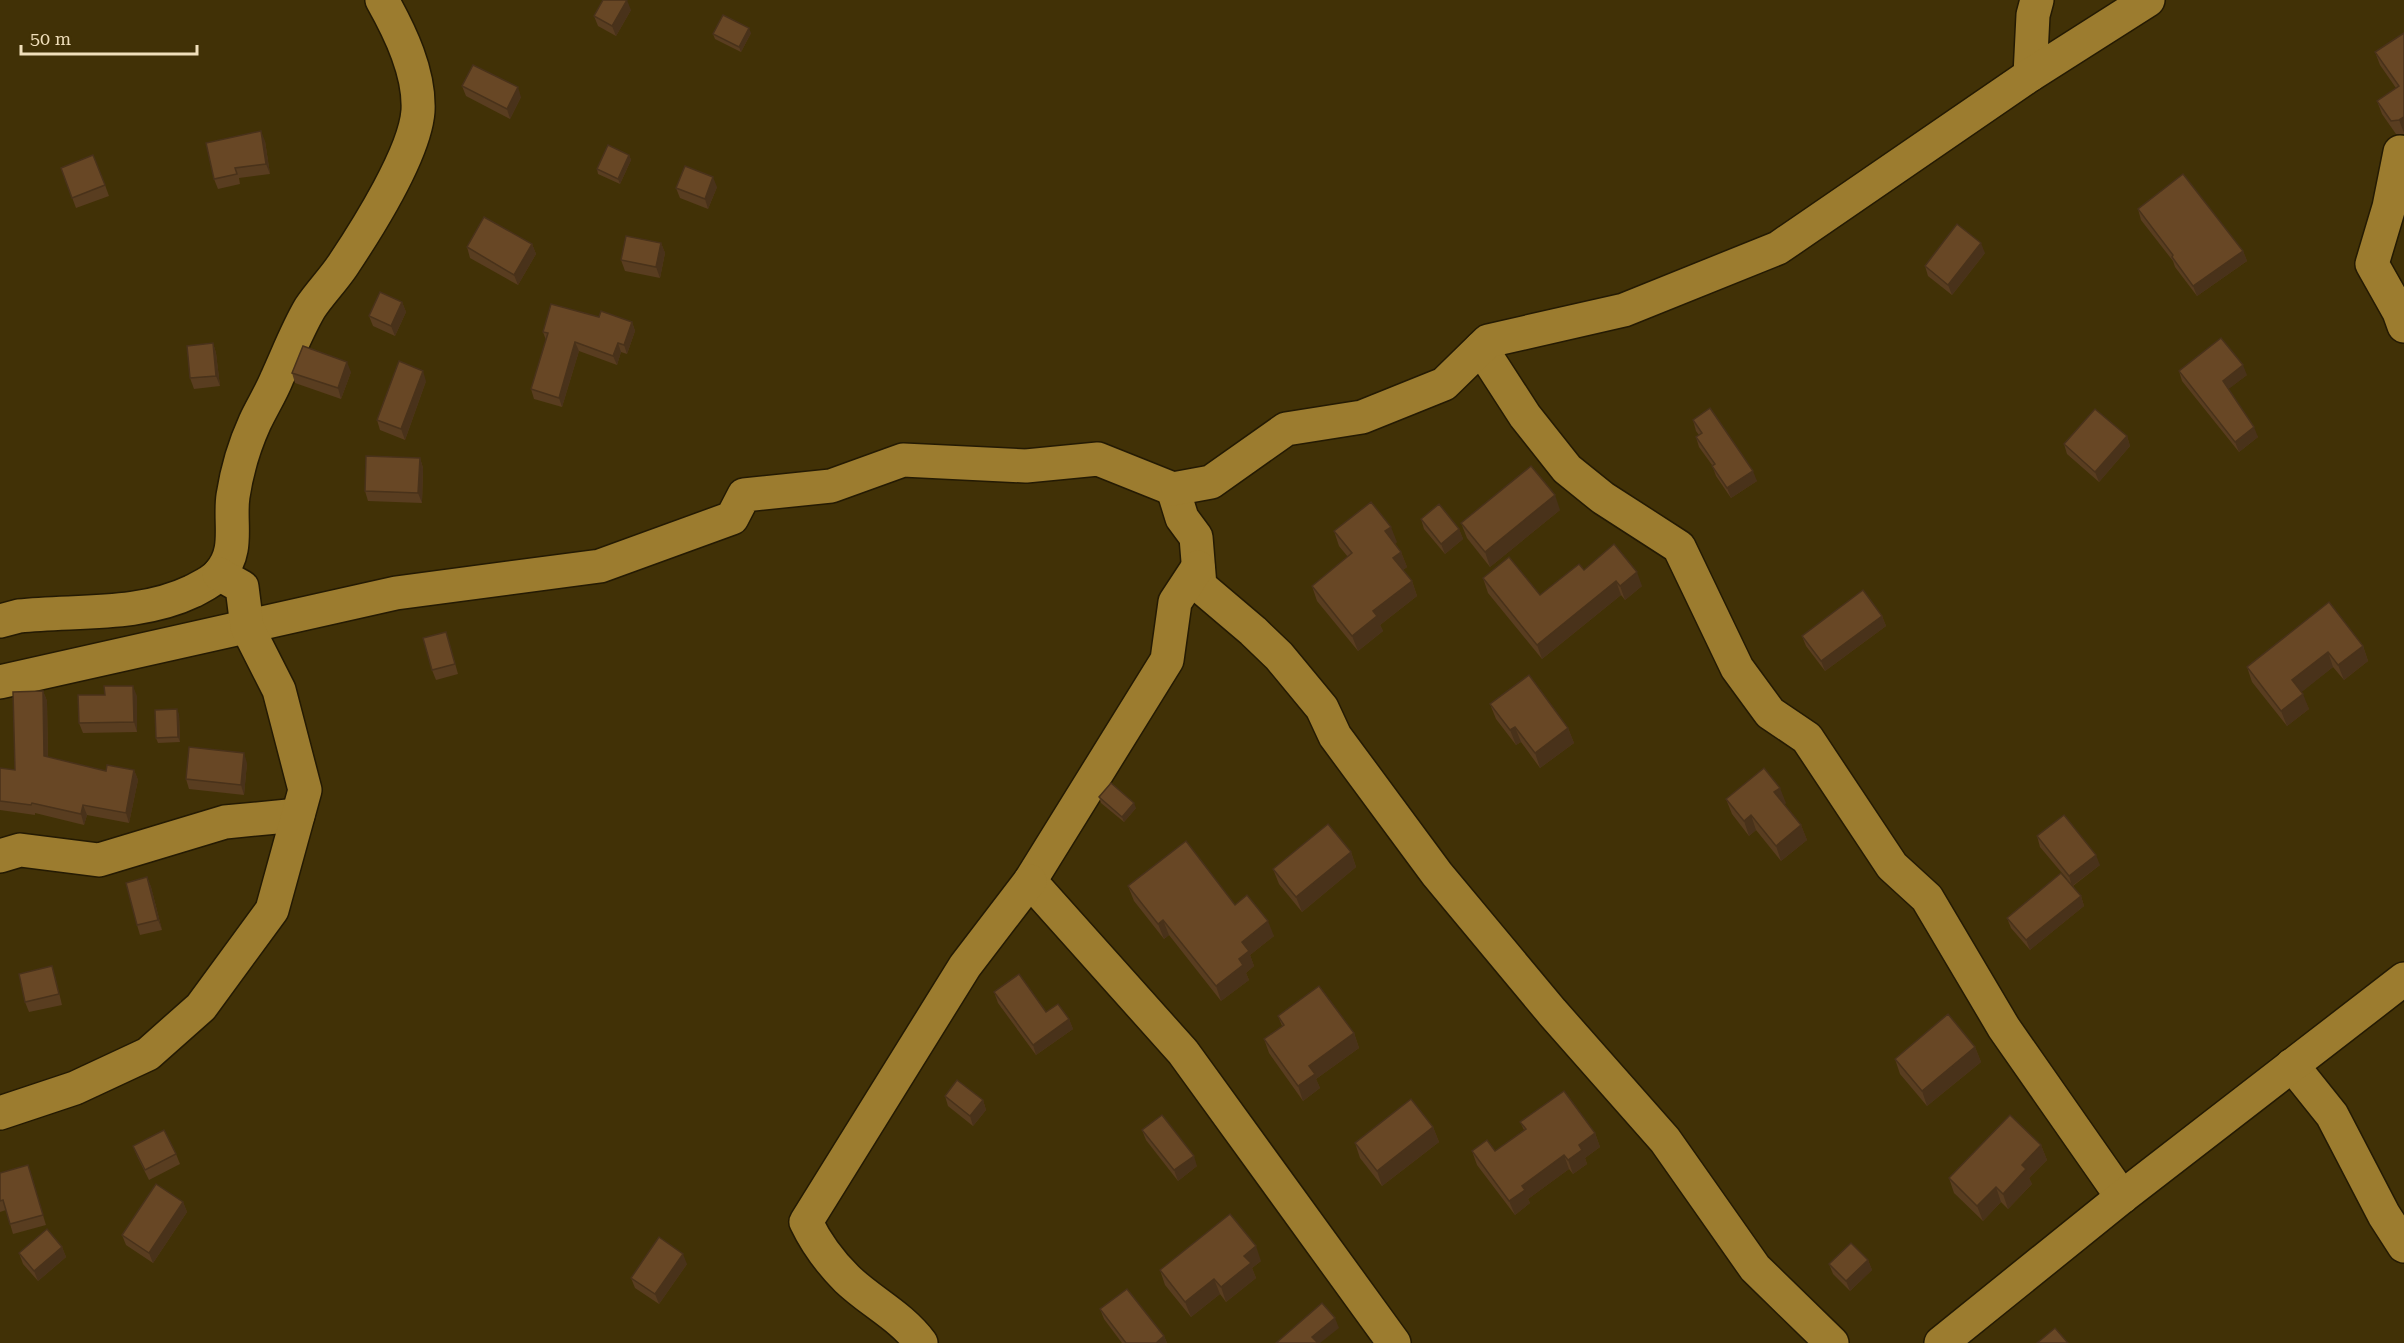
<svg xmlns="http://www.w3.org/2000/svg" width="2404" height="1343" viewBox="0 0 2404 1343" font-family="'Roboto Serif',serif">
<rect width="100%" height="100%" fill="#413106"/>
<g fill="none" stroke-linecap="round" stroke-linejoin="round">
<!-- minor casing -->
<g stroke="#241a03" stroke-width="36">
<g id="minor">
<path d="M 2030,75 L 2033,15 L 2037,0"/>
<path d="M 2400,152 L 2389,207 L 2372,264 L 2399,312 L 2404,326"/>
<path d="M 1481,348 L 1525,416 L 1567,469 L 1603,498 L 1679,547 L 1737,668 L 1770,713 L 1807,738 L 1892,866 L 1927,898 L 2004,1028 L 2122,1197"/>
<path d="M 1173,489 L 1182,518 L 1196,537 L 1200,586 L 1253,631 L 1279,656 L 1322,708 L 1335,736 L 1437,874 L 1552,1012 L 1665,1140 L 1755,1268 L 1832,1343"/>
<path d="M 1198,567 L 1175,602 L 1167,660 L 1030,881 L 1183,1052 L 1394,1343"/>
<path d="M 0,621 L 19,616 C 77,610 139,617 193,591 C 202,586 212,582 219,574 C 240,551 229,523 233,496 C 237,470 244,446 255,422 C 262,407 271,393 277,378 C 288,354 297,330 310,308 C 320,293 333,280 343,265 C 367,229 415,153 418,111 C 420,73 400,32 382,0"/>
<path d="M 0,682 L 396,593 L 600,566 L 732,518 L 744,495 L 831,486 L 903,460 L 1026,466 L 1098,459 L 1173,489 L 1211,482 L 1286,429 L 1362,417 L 1444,384 L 1488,341 L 1624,310 L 1778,248 L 2030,75 L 2148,0"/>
<path d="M 0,856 L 20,850 L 99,860 L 225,822 L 298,815"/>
<path d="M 2292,1065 L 2332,1115 L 2384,1215 L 2404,1246"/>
<path d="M 0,1113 L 75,1088 L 148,1054 L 201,1007 L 272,910 L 305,790 L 279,690 L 247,627 L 242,587 L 219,574"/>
<path d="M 921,1343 C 901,1316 871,1302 847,1279 C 830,1262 816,1243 806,1222 L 965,966 L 1030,881"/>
<path d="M 1941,1343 L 2122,1197 L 2404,979"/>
</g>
</g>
<!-- minor -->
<use href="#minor" stroke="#9c7c2f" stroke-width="33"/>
</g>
<!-- wall -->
<g fill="#593d20">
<path d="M 631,10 L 616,36 L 598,26 L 594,16 Z"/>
<path d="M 751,33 L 741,52 L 715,39 L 713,34 Z"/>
<path d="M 2404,33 L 2404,134 L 2396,134 L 2382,114 L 2377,101 L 2396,88 L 2380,65 L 2375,52 Z"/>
<path d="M 462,86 L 521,97 L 510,119 L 466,96 Z"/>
<path d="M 265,141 L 270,174 L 239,178 L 240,184 L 218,189 L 214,179 Z"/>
<path d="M 629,155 L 631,160 L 620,184 L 598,174 L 597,169 Z"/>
<path d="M 61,168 L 105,185 L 109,196 L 76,208 Z"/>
<path d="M 717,187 L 708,209 L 680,198 L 676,188 Z"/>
<path d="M 2138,209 L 2243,251 L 2247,261 L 2197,296 L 2175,267 L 2173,261 L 2141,220 Z"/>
<path d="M 661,243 L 665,253 L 660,278 L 625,271 L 621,260 Z"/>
<path d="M 532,244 L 536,254 L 518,285 L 470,258 L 467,247 Z"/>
<path d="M 1985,253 L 1952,295 L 1928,276 L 1925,266 Z"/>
<path d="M 402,302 L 406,312 L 395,336 L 373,326 L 369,316 Z"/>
<path d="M 599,317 L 632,322 L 635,331 L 627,354 L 621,352 L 617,365 L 579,351 L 562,407 L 534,399 L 531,389 L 546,340 L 543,332 Z"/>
<path d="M 213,343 L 216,353 L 220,386 L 194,389 L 190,378 Z"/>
<path d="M 2179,371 L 2247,375 L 2228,389 L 2258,437 L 2239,452 L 2182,381 Z"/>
<path d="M 351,372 L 341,399 L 295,383 L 292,373 Z"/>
<path d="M 426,381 L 405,440 L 380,430 L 377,420 Z"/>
<path d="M 1693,420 L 1757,481 L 1731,498 L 1716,476 L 1712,465 L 1699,447 L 1696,437 L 1699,435 L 1696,431 Z"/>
<path d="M 2127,436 L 2130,446 L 2099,482 L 2067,454 L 2064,444 Z"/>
<path d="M 420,458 L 423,468 L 422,503 L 368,501 L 365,491 Z"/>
<path d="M 1560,510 L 1490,567 L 1467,538 L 1461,523 Z"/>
<path d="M 1421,519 L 1459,529 L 1463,539 L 1445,554 L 1424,529 Z"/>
<path d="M 1334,531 L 1397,542 L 1395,543 L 1401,552 L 1407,567 L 1403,570 L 1412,581 L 1417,596 L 1380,625 L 1383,631 L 1358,651 L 1317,601 L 1312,586 L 1348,557 L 1339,546 Z"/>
<path d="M 1584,570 L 1642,586 L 1625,600 L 1621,595 L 1542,659 L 1488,593 L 1483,578 L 1540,595 Z"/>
<path d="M 1882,616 L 1886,626 L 1825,671 L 1806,646 L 1802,636 Z"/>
<path d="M 449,642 L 458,674 L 436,680 L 432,670 Z"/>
<path d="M 2363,646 L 2368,661 L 2344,680 L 2333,667 L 2301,692 L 2309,709 L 2287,726 L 2252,682 L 2247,667 Z"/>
<path d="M 43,691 L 47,701 L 48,757 L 106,771 L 134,770 L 138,780 L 129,823 L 87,815 L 84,825 L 35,813 L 35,815 L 0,810 L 0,768 L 15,770 Z"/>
<path d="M 137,696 L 137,732 L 83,733 L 79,723 Z"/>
<path d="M 1490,704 L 1568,728 L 1574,743 L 1540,768 L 1521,742 L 1516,745 L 1496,719 Z"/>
<path d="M 179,714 L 180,742 L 158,743 L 156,738 Z"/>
<path d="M 247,763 L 244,795 L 189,789 L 186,779 Z"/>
<path d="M 1099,797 L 1136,808 L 1124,822 L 1101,803 Z"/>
<path d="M 1726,799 L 1786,803 L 1784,804 L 1801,825 L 1807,840 L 1781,861 L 1756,830 L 1749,836 L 1732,814 Z"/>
<path d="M 2037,836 L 2100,865 L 2073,886 L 2081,896 L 2084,906 L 2030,950 L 2011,928 L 2007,918 L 2067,879 L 2040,847 Z"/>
<path d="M 1351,852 L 1356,867 L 1302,912 L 1279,884 L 1273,869 Z"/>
<path d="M 147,877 L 151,887 L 162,930 L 140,935 L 137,925 Z"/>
<path d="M 1128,886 L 1235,905 L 1274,936 L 1250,955 L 1254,966 L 1246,973 L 1249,980 L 1221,1001 L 1169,935 L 1164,939 L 1134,901 Z"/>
<path d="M 55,976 L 62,1005 L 29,1012 L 25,1002 Z"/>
<path d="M 994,992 L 1046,1012 L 1069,1019 L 1073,1029 L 1036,1055 L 998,1003 Z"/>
<path d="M 1278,1016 L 1354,1033 L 1359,1048 L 1316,1079 L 1320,1088 L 1303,1101 L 1269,1053 L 1264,1039 L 1282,1026 Z"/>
<path d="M 1975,1047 L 1981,1062 L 1927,1106 L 1900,1074 L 1895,1059 Z"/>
<path d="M 945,1096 L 983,1100 L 986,1110 L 973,1126 L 948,1106 Z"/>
<path d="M 1520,1122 L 1595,1133 L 1600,1147 L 1585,1158 L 1587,1164 L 1573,1174 L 1569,1169 L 1528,1199 L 1530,1203 L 1515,1215 L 1477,1165 L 1472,1151 L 1495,1151 L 1524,1130 Z"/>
<path d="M 1433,1127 L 1439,1142 L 1382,1186 L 1360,1158 L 1355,1143 Z"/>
<path d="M 1142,1130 L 1197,1166 L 1178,1181 L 1146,1140 Z"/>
<path d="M 2041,1145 L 2047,1160 L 2029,1178 L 2032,1184 L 2008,1209 L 2001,1202 L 1983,1221 L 1954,1193 L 1949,1178 Z"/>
<path d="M 133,1146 L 176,1154 L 180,1164 L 149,1180 L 137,1156 Z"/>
<path d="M 28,1165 L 46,1225 L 13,1234 L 6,1210 L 0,1212 L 0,1173 Z"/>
<path d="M 183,1202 L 187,1212 L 153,1263 L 126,1245 L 122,1235 Z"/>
<path d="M 62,1247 L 66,1257 L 38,1281 L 23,1264 L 19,1253 Z"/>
<path d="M 1868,1260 L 1872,1270 L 1850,1291 L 1833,1274 L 1829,1264 Z"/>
<path d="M 1261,1261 L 1252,1268 L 1256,1278 L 1226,1302 L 1220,1294 L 1191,1317 L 1165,1285 L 1160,1270 Z"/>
<path d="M 687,1264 L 659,1304 L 635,1288 L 631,1278 Z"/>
<path d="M 1100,1309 L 1164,1336 L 1167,1343 L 1122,1343 L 1104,1319 Z"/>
</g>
<!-- shaded-wall -->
<g fill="#49321a">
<path d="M 627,0 L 631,10 L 616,36 L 612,26 Z"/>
<path d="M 749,28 L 751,33 L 741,52 L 739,47 Z"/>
<path d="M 518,87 L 521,97 L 510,119 L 507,109 Z"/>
<path d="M 2404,117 L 2404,133 L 2399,120 Z"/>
<path d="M 261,131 L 265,141 L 270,174 L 266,164 Z"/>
<path d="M 629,155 L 631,160 L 620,184 L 618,179 Z"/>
<path d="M 713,177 L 717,187 L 708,209 L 705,199 Z"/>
<path d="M 661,243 L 665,253 L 660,278 L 656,267 Z"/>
<path d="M 1981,243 L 1985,253 L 1952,295 L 1948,285 Z"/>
<path d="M 532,244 L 536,254 L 518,285 L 514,275 Z"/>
<path d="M 2243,251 L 2247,261 L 2197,296 L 2193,286 Z"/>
<path d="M 402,302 L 406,312 L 395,336 L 391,326 Z"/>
<path d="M 632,322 L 635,331 L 627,354 L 624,345 Z"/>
<path d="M 575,342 L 579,351 L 562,407 L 559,398 Z"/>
<path d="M 213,343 L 216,353 L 220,386 L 216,376 Z"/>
<path d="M 618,343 L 621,352 L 617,365 L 613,356 Z"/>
<path d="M 347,362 L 351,372 L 341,399 L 338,388 Z"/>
<path d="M 2243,365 L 2247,375 L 2226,391 L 2223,381 Z"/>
<path d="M 423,371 L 426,381 L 405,440 L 401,429 Z"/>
<path d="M 2254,427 L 2258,437 L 2239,452 L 2235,442 Z"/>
<path d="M 2127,436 L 2130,446 L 2099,482 L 2095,472 Z"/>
<path d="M 420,458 L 423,468 L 422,503 L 418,493 Z"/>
<path d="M 1753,471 L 1757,481 L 1731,498 L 1727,488 Z"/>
<path d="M 1555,495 L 1560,510 L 1490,567 L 1485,552 Z"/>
<path d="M 1391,527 L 1397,542 L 1391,546 L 1385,531 Z"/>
<path d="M 1459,529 L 1463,539 L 1445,554 L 1441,544 Z"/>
<path d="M 1401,552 L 1407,567 L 1399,573 L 1393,558 Z"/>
<path d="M 1637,572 L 1642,586 L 1625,600 L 1620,586 Z"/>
<path d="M 1412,581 L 1417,596 L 1380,625 L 1383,631 L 1358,651 L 1352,636 L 1373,611 Z"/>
<path d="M 1616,581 L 1621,595 L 1542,659 L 1537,645 Z"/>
<path d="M 1882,616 L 1886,626 L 1825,671 L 1821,661 Z"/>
<path d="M 2363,646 L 2368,661 L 2344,680 L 2338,665 Z"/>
<path d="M 2328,652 L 2333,667 L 2298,695 L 2292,680 Z"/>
<path d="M 133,686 L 137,696 L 137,732 L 134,722 Z"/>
<path d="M 43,691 L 47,701 L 48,766 L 44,756 Z"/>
<path d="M 2303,694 L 2309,709 L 2287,726 L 2281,711 Z"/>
<path d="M 177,709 L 179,714 L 180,742 L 178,737 Z"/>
<path d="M 1515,727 L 1521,742 L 1516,745 L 1510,730 Z"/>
<path d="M 1568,728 L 1574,743 L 1540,768 L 1535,753 Z"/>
<path d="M 244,753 L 247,763 L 244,795 L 241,785 Z"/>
<path d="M 134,770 L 138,780 L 129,823 L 126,813 Z"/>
<path d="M 1780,788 L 1786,803 L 1780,807 L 1774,792 Z"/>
<path d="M 1134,803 L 1136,808 L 1124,822 L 1122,817 Z"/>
<path d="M 83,805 L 87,815 L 84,825 L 81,814 Z"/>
<path d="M 1751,815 L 1756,830 L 1749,836 L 1744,821 Z"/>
<path d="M 1801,825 L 1807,840 L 1781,861 L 1776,846 Z"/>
<path d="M 1351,852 L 1356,867 L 1302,912 L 1296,897 Z"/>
<path d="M 2096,855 L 2100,865 L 2072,886 L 2069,876 Z"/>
<path d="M 147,877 L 151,887 L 162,930 L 158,920 Z"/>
<path d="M 2081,896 L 2084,906 L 2030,950 L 2026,940 Z"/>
<path d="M 1163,920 L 1169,935 L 1164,939 L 1158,924 Z"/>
<path d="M 1268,921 L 1274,936 L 1250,955 L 1254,966 L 1246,973 L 1249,980 L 1221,1001 L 1216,986 L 1239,959 L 1242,942 Z"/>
<path d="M 1069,1019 L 1073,1029 L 1036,1055 L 1033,1045 Z"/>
<path d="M 1354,1033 L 1359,1048 L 1316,1079 L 1320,1088 L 1303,1101 L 1298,1086 L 1309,1066 Z"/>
<path d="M 1975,1047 L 1981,1062 L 1927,1106 L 1922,1091 Z"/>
<path d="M 983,1100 L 986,1110 L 973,1126 L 970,1116 Z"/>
<path d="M 1433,1127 L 1439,1142 L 1382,1186 L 1377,1171 Z"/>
<path d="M 1595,1133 L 1600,1147 L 1585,1158 L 1587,1164 L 1573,1174 L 1568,1160 L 1579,1145 Z"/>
<path d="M 2041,1145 L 2047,1160 L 2029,1178 L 2032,1184 L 2008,1209 L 2003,1194 L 2022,1165 Z"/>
<path d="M 1564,1155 L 1569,1169 L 1528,1199 L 1530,1203 L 1515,1215 L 1509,1201 L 1522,1186 Z"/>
<path d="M 1194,1156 L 1197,1166 L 1178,1181 L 1174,1170 Z"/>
<path d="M 28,1165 L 32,1176 L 46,1225 Z"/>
<path d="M 1996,1187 L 2001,1202 L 1983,1221 L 1977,1206 Z"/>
<path d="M 183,1202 L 187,1212 L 153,1263 L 149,1253 Z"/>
<path d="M 1256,1246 L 1261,1261 L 1252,1268 L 1256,1278 L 1226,1302 L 1221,1287 L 1244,1256 Z"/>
<path d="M 62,1247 L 66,1257 L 38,1281 L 34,1271 Z"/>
<path d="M 683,1254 L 687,1264 L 659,1304 L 655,1294 Z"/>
<path d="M 1868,1260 L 1872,1270 L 1850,1291 L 1846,1281 Z"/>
<path d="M 1214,1279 L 1220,1294 L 1191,1317 L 1185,1302 Z"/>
<path d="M 1335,1318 L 1339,1328 L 1320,1343 L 1315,1343 L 1312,1337 Z"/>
<path d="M 1164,1336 L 1167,1343 L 1156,1343 Z"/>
</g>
<!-- building -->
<g fill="#684725" stroke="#49321a" stroke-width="1.5">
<path d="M 603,0 L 627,0 L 612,26 L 594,16 Z"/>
<path d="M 723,15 L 749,28 L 739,47 L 713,34 Z"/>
<path d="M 2404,33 L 2404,117 L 2399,120 L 2391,121 L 2377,101 L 2399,86 L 2375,52 Z"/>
<path d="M 473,65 L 518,87 L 507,109 L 462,86 Z"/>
<path d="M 261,131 L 266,164 L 235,168 L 237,174 L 214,179 L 206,143 Z"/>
<path d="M 608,145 L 629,155 L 618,179 L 597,169 Z"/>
<path d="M 93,155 L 105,185 L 72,198 L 61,168 Z"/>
<path d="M 685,166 L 713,177 L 705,199 L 676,188 Z"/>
<path d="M 2183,174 L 2243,251 L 2193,286 L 2172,257 L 2173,255 L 2138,209 Z"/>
<path d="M 484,217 L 532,244 L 514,275 L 467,247 Z"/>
<path d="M 1957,224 L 1981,243 L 1948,285 L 1925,266 Z"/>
<path d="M 626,236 L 661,243 L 656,267 L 621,260 Z"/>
<path d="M 380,292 L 402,302 L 391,326 L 369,316 Z"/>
<path d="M 551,304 L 599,317 L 601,311 L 632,322 L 624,345 L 618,343 L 613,356 L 575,342 L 559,398 L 531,389 L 548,333 L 543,332 Z"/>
<path d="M 2221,338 L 2243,365 L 2223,381 L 2254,427 L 2235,442 L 2179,371 Z"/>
<path d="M 213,343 L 216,376 L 190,378 L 187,346 Z"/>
<path d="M 303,346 L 347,362 L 338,388 L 292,373 Z"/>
<path d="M 399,361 L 423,371 L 401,429 L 377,420 Z"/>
<path d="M 1710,408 L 1753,471 L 1727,488 L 1712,466 L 1715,464 L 1696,437 L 1702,433 L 1693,420 Z"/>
<path d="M 2095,409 L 2127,436 L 2095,472 L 2064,444 Z"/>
<path d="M 366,456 L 420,458 L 418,493 L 365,491 Z"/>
<path d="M 1531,466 L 1555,495 L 1485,552 L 1461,523 Z"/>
<path d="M 1371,502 L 1391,527 L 1385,531 L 1401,552 L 1393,558 L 1412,581 L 1373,611 L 1377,616 L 1352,636 L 1312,586 L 1352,553 L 1334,531 Z"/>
<path d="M 1439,504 L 1459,529 L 1441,544 L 1421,519 Z"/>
<path d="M 1614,544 L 1637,572 L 1620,586 L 1616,581 L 1537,645 L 1483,578 L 1509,557 L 1540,595 L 1579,564 L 1584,570 Z"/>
<path d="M 1863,590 L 1882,616 L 1821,661 L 1802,636 Z"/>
<path d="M 2329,602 L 2363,646 L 2338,665 L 2328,652 L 2292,680 L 2303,694 L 2281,711 L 2247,667 Z"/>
<path d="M 446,632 L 455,664 L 432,670 L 423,638 Z"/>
<path d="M 1529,675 L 1568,728 L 1535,753 L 1515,727 L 1510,730 L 1490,704 Z"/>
<path d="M 104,686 L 133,686 L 134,722 L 79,723 L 78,695 L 105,695 Z"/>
<path d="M 43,691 L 44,756 L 106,771 L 107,765 L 134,770 L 126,813 L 83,805 L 81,814 L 32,803 L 31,805 L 0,801 L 0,768 L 15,770 L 13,692 Z"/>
<path d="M 177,709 L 178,737 L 156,738 L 155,710 Z"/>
<path d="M 189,747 L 244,753 L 241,785 L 186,779 Z"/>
<path d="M 1764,768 L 1780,788 L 1774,792 L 1801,825 L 1776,846 L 1751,815 L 1744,821 L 1726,799 Z"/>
<path d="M 1111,783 L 1134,803 L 1122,817 L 1099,797 Z"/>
<path d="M 2064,815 L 2096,855 L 2069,876 L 2037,836 Z"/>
<path d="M 1328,824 L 1351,852 L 1296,897 L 1273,869 Z"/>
<path d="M 1186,841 L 1235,905 L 1247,895 L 1268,921 L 1242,942 L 1249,951 L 1239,959 L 1243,965 L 1216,986 L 1163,920 L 1158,924 L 1128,886 Z"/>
<path d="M 2061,873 L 2081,896 L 2026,940 L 2007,918 Z"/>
<path d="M 147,877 L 158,920 L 137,925 L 126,883 Z"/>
<path d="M 52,966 L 59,994 L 25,1002 L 19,974 Z"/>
<path d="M 1019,974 L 1046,1012 L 1058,1004 L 1069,1019 L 1033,1045 L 994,992 Z"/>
<path d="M 1319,986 L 1354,1033 L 1309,1066 L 1315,1074 L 1298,1086 L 1264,1039 L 1284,1025 L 1278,1016 Z"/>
<path d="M 1948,1014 L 1975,1047 L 1922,1091 L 1895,1059 Z"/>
<path d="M 957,1080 L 983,1100 L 970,1116 L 945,1096 Z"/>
<path d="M 1564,1091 L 1595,1133 L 1579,1145 L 1582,1150 L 1568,1160 L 1564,1155 L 1522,1186 L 1525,1190 L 1509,1201 L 1472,1151 L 1487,1140 L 1495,1151 L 1526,1129 L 1520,1122 Z"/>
<path d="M 1411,1099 L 1433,1127 L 1377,1171 L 1355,1143 Z"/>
<path d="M 1162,1115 L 1194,1156 L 1174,1170 L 1142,1130 Z"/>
<path d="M 2010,1115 L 2041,1145 L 2022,1165 L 2026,1169 L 2003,1194 L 1996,1187 L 1977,1206 L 1949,1178 Z"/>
<path d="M 164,1130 L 176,1154 L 145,1170 L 133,1146 Z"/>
<path d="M 28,1165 L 43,1215 L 10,1224 L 3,1200 L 0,1201 L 0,1173 Z"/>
<path d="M 156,1184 L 183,1202 L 149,1253 L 122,1235 Z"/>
<path d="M 1230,1214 L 1256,1246 L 1244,1256 L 1251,1263 L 1221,1287 L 1214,1279 L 1185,1302 L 1160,1270 Z"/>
<path d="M 47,1229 L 62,1247 L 34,1271 L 19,1253 Z"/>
<path d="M 659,1237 L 683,1254 L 655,1294 L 631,1278 Z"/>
<path d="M 1851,1243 L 1868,1260 L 1846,1281 L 1829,1264 Z"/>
<path d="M 1127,1289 L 1164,1336 L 1156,1343 L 1126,1343 L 1100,1309 Z"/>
<path d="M 1322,1303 L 1335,1318 L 1312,1337 L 1318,1343 L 1276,1343 Z"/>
<path d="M 2055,1328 L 2068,1343 L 2037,1343 Z"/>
</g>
<!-- scale -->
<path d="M21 45v9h176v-9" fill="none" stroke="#f0dfbb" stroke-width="3"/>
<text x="30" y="45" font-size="18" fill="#f0dfbb" stroke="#413106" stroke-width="4.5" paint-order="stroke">50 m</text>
</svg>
